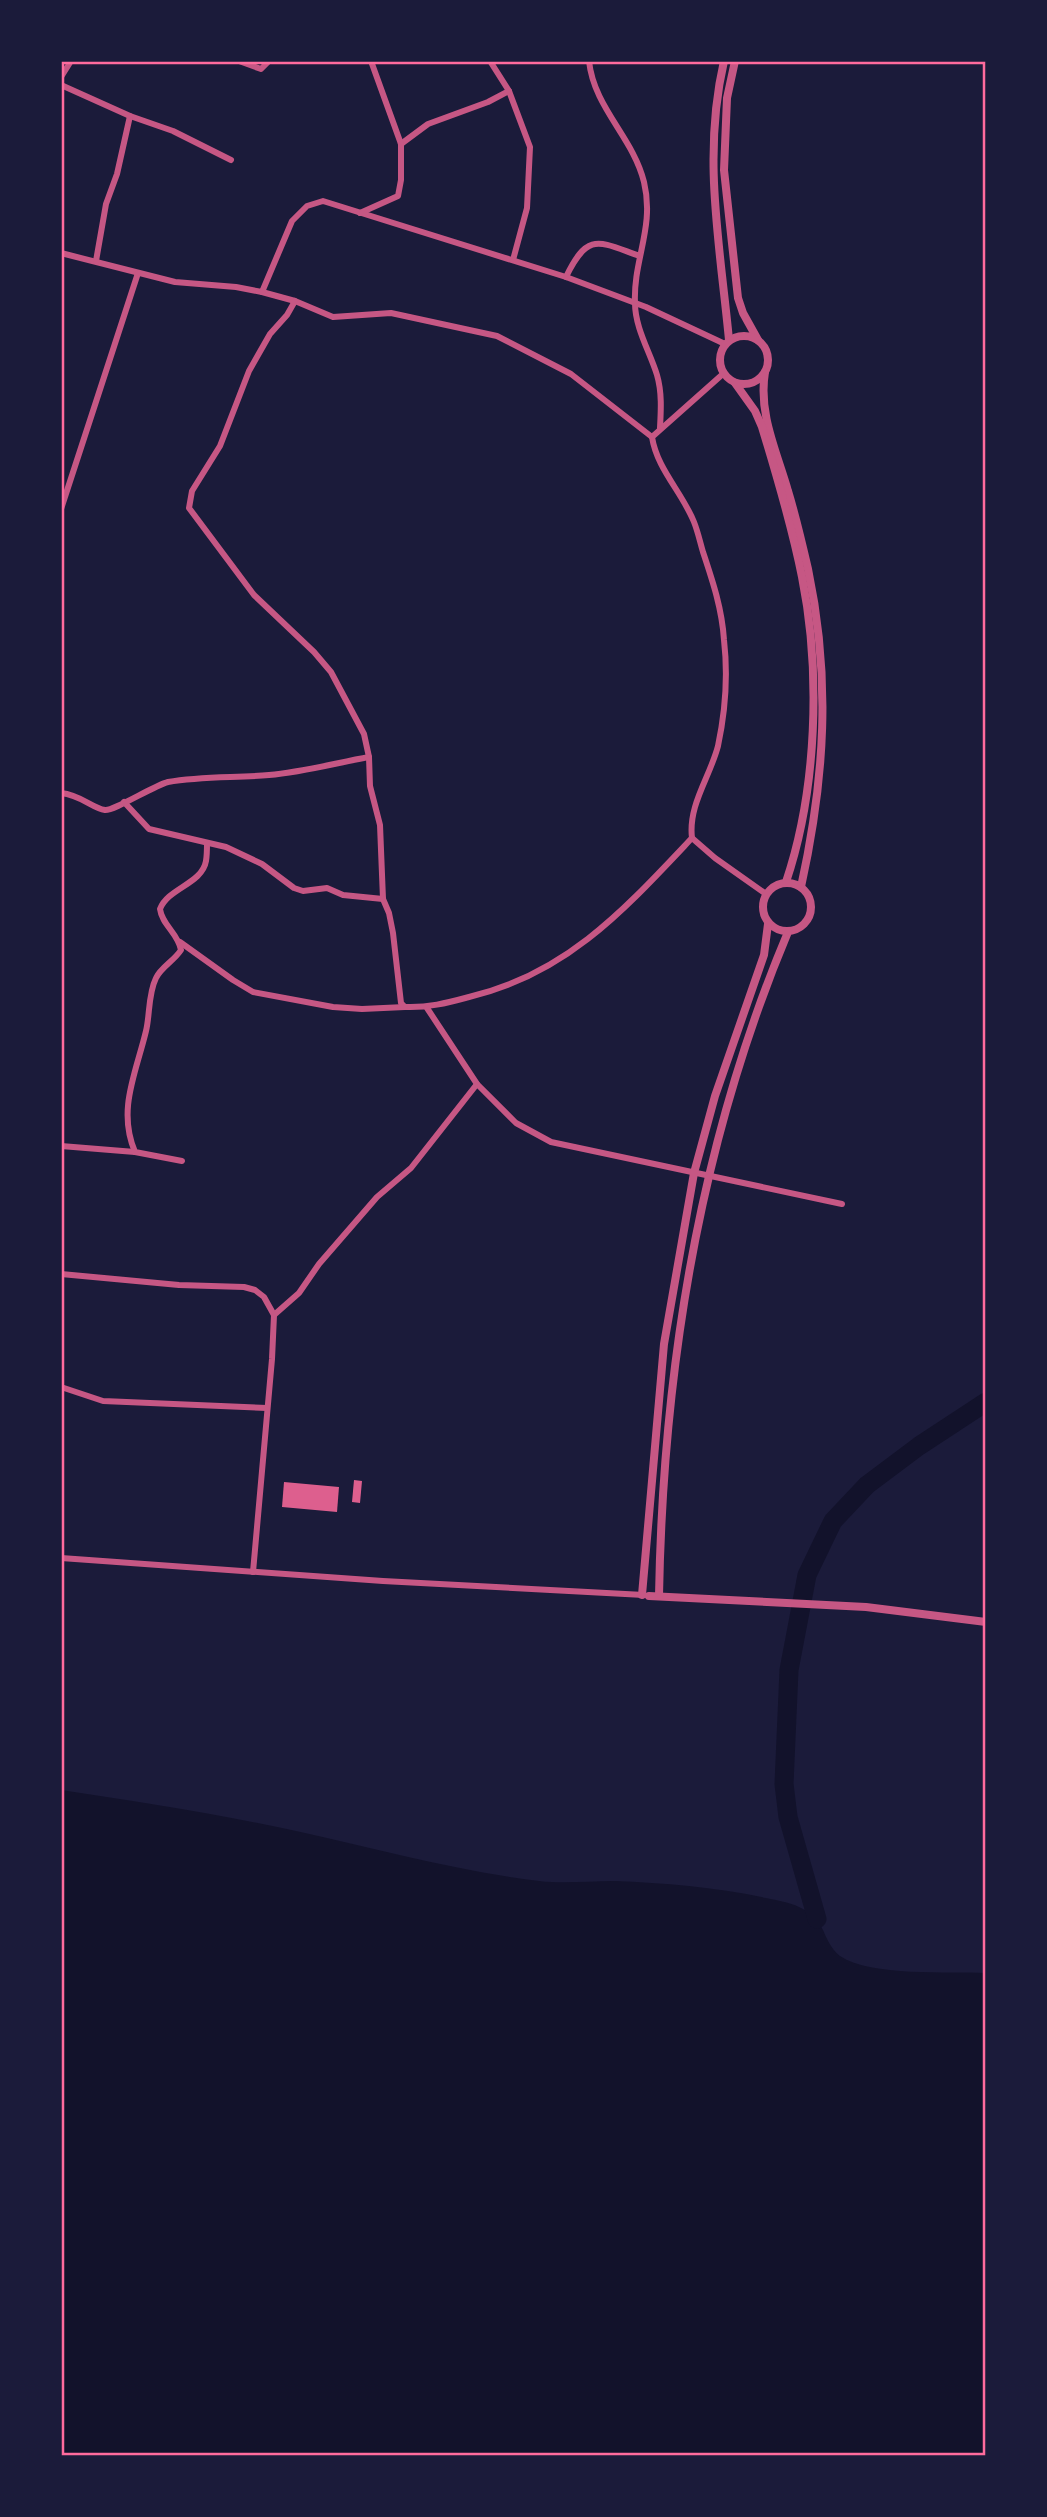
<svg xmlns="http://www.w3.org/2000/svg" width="1047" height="2517" viewBox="0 0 1047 2517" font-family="'Roboto Condensed',sans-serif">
<rect width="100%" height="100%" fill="#1b1b3a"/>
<!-- water -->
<path fill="#12122b" d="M 61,1790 C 140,1802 218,1814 296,1831 C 377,1849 457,1871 539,1881 C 564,1884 589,1881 614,1881 C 665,1883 715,1887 766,1898 C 790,1903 811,1906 823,1930 C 827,1939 831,1949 840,1956 C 872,1977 947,1971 986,1973 L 986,2456 L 61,2456 Z"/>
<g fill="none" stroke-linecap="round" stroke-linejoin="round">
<!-- river -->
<path stroke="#12122b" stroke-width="19" d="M 817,1919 L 788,1817 L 784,1784 L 789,1670 L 807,1575 L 833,1521 L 867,1485 L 919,1446 L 986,1402"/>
</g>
<!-- building -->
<g fill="#dd5f8e">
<path d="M 354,1480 L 362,1481 L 360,1503 L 352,1502 Z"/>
<path d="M 284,1482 L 339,1487 L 337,1512 L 282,1507 Z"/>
</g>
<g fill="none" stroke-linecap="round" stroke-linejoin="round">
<!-- minor -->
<g stroke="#c65784" stroke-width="6">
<path d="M 239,61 L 261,69 L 269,61"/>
<path d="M 490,61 L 509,91 L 530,147 L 527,208 L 513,260"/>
<path d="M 589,61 C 594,108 633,137 644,182 C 655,227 633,260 635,303 C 635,328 650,352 657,375 C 662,392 661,410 660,428"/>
<path d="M 61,77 L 71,61"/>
<path d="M 61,85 L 130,116 L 173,131 L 231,160"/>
<path d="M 401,144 L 428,124 L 488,102 L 509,91"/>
<path d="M 360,213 L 398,196 L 401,180 L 401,144 L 371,61"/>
<path d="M 61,253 L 175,282 L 236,287 L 262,292 L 295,301 L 333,317 L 391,313 L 497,336 L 571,374 L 652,437"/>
<path d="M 96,261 L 106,204 L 117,174 L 130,116"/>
<path d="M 566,277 C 588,231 599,242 640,256"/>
<path d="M 262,292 L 292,221 L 307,206 L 323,201 L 566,277 L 646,307 L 725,344"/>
<path d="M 295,301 L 287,315 L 270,334 L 249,371 L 220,446 L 192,491 L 189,508 L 254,595 L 314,652 L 331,672 L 364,734 L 369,757 L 370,786 L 380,825 L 383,899 L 389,913 L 393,933 L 401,1003 L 405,1007 C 427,1008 447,1003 469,997 C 567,974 625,909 692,838"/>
<path d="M 724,373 L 652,437 C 657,469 682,492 694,522 C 698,532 700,542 703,552 C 713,582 722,609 724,640 C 728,675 725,713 718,746 C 710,777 688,805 692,838 L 715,858 L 766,894"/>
<path d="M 61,509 L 138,273"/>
<path d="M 61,793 C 81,795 92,808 105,810 C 114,811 153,786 168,782 C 202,776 236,778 269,775 C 303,772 336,763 369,757"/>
<path d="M 124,802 L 149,829 L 226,847 L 262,864 L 294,888 L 303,891 L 327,888 L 343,895 L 383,899"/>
<path d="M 180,942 L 233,980 L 253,992 L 333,1007 L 362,1009 L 405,1007"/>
<path d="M 427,1008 L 477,1084 L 516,1123 L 551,1142 L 842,1204"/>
<path d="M 61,1146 L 135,1152"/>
<path d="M 182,1161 L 135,1152 C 117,1110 136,1073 146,1031 C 150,1015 148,994 156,978 C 161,967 174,961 181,950 C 178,933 162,925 160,909 C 168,888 202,884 206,861 C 207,855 207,849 207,843"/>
<path d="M 61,1274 L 179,1285 L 244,1287 L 255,1290 L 264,1297 L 274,1315 L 272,1359 L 253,1572"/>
<path d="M 274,1315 L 299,1293 L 319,1264 L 377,1197 L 411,1168 L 477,1084"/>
<path d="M 61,1387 L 103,1401 L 267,1408"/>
<path d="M 61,1558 L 383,1581 L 644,1595"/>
</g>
<!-- tertiary -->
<g stroke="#c65784" stroke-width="8">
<path d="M 724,61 C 702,156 720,245 729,340"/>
<path d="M 735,61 L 727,98 L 724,170 L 738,298 L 743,313 L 758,340"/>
<circle cx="744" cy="360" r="24"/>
<path d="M 765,372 C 758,414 777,452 788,491 C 796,517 802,543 808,569 C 831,678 825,778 801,887"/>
<path d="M 735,383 L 755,411 L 762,427 C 777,476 792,526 802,577 C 821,672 817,790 786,882"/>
<circle cx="787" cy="907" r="24"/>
<path d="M 642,1595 L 664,1344 L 694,1173 L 715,1096 L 764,955 L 768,924"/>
<path d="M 649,1596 L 866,1607 L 986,1622"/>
<path d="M 659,1596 C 663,1371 700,1141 788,932"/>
</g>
</g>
<!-- border -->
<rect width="1047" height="2517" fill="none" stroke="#1b1b3a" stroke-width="126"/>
<rect x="63" y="63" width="921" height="2391" fill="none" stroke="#ff6b9d" stroke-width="2.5"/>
</svg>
